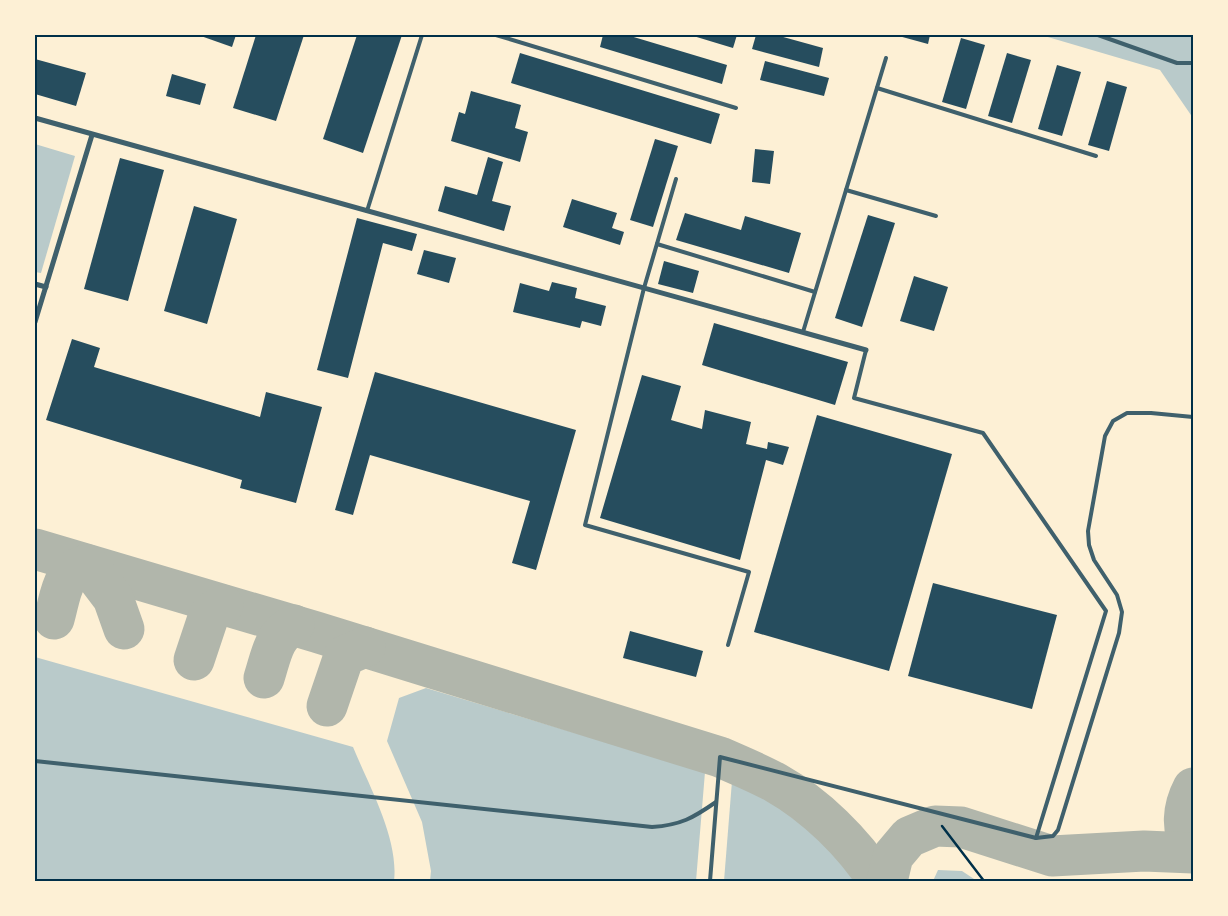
<svg xmlns="http://www.w3.org/2000/svg" width="1228" height="916" viewBox="0 0 1228 916" font-family="'Nunito Sans',sans-serif">
<rect width="100%" height="100%" fill="#fdf0d5"/>
<!-- green -->
<g fill="#b9caca">
<path d="M 1041,35 L 1193,35 L 1193,118 L 1160,70 Z"/>
<path d="M 35,144 L 75,156 L 41,273 L 35,272 Z"/>
<path d="M 35,657 L 353,747 C 369,786 399,839 394,881 L 35,881 Z"/>
<path d="M 426,688 L 705,772 L 696,881 L 430,881 L 431,871 L 422,822 L 387,741 L 399,698 Z"/>
<path d="M 732,781 C 773,799 832,842 854,881 L 724,881 Z"/>
<path d="M 938,870 L 962,871 L 977,881 L 933,881 Z"/>
</g>
<g fill="none" stroke-linecap="round" stroke-linejoin="round">
<!-- taxiway -->
<g stroke="#b1b6ab" stroke-width="41">
<path d="M 35,549 L 316,632 L 720,757 C 738,765 758,773 776,783 C 815,805 854,843 878,881"/>
<path d="M 54,619 C 61,595 61,570 88,565 L 113,598 L 124,629"/>
<path d="M 194,660 L 208,618 L 211,613 L 223,605"/>
<path d="M 264,678 C 271,657 273,635 294,625"/>
<path d="M 327,706 L 344,656 L 365,647"/>
<path d="M 1193,788 C 1183,807 1180,830 1193,848"/>
<path d="M 887,881 L 893,856 L 909,837 L 935,826 L 961,827 L 1052,856 L 1144,851 L 1193,853"/>
</g>
</g>
<!-- building -->
<g fill="#264d5e">
<path d="M 198,35 L 236,35 L 232,47 Z"/>
<path d="M 256,35 L 304,35 L 276,121 L 233,108 Z"/>
<path d="M 357,35 L 402,35 L 363,153 L 323,139 Z"/>
<path d="M 603,35 L 627,35 L 727,65 L 722,84 L 600,47 Z"/>
<path d="M 690,35 L 737,35 L 733,48 Z"/>
<path d="M 756,35 L 776,35 L 823,48 L 819,67 L 752,49 Z"/>
<path d="M 895,35 L 930,35 L 928,44 Z"/>
<path d="M 961,38 L 985,45 L 966,109 L 942,102 Z"/>
<path d="M 520,53 L 720,114 L 711,144 L 511,83 Z"/>
<path d="M 1007,53 L 1031,60 L 1012,123 L 988,116 Z"/>
<path d="M 35,59 L 86,73 L 76,106 L 35,94 Z"/>
<path d="M 765,61 L 829,78 L 824,96 L 760,80 Z"/>
<path d="M 1057,65 L 1081,72 L 1062,136 L 1038,129 Z"/>
<path d="M 172,74 L 206,84 L 200,105 L 166,96 Z"/>
<path d="M 1107,81 L 1127,87 L 1109,151 L 1088,145 Z"/>
<path d="M 471,91 L 521,105 L 515,128 L 528,132 L 520,162 L 451,141 L 459,112 L 465,114 Z"/>
<path d="M 655,139 L 678,146 L 653,227 L 630,220 Z"/>
<path d="M 755,149 L 774,151 L 770,184 L 752,182 Z"/>
<path d="M 488,157 L 503,162 L 492,201 L 511,206 L 504,231 L 438,211 L 445,186 L 477,195 Z"/>
<path d="M 120,158 L 164,170 L 128,301 L 84,289 Z"/>
<path d="M 572,199 L 617,213 L 612,228 L 624,232 L 620,245 L 563,227 Z"/>
<path d="M 194,206 L 237,219 L 207,324 L 164,311 Z"/>
<path d="M 685,213 L 741,230 L 745,216 L 801,233 L 789,273 L 676,240 Z"/>
<path d="M 868,215 L 895,223 L 862,327 L 835,318 Z"/>
<path d="M 357,218 L 417,234 L 412,251 L 383,243 L 348,378 L 317,370 Z"/>
<path d="M 424,250 L 456,258 L 449,283 L 417,274 Z"/>
<path d="M 664,261 L 699,271 L 693,293 L 658,284 Z"/>
<path d="M 914,276 L 948,287 L 934,331 L 900,321 Z"/>
<path d="M 552,282 L 577,288 L 575,298 L 606,306 L 601,326 L 582,321 L 580,328 L 513,312 L 520,283 L 549,291 Z"/>
<path d="M 714,323 L 848,362 L 835,405 L 702,365 Z"/>
<path d="M 72,339 L 100,348 L 94,367 L 260,417 L 266,392 L 322,407 L 296,503 L 240,488 L 242,480 L 46,420 Z"/>
<path d="M 375,372 L 576,430 L 536,570 L 512,563 L 530,501 L 370,455 L 353,515 L 335,510 Z"/>
<path d="M 642,375 L 681,386 L 671,420 L 702,429 L 705,410 L 751,422 L 746,444 L 767,449 L 768,442 L 789,447 L 783,465 L 766,460 L 740,560 L 600,518 Z"/>
<path d="M 817,415 L 952,454 L 889,671 L 754,632 Z"/>
<path d="M 933,583 L 1057,615 L 1032,709 L 908,676 Z"/>
<path d="M 630,631 L 703,651 L 696,677 L 623,658 Z"/>
</g>
<g fill="none" stroke-linecap="round" stroke-linejoin="round">
<!-- path -->
<path stroke="#003049" stroke-width="2.5" d="M 942,826 L 984,881"/>
<!-- service -->
<g stroke="#3f606c" stroke-width="4">
<path d="M 496,35 L 736,108"/>
<path d="M 1098,35 L 1177,63 L 1193,63"/>
<path d="M 877,88 L 1096,156"/>
<path d="M 676,179 L 644,288 L 585,525 L 749,572 L 728,645"/>
<path d="M 846,190 L 936,216"/>
<path d="M 367,211 L 422,35"/>
<path d="M 657,244 L 815,292"/>
<path d="M 803,332 L 886,58"/>
<path d="M 866,350 L 854,398 L 983,433 L 1106,611 L 1036,838"/>
<path d="M 35,761 L 652,827 C 681,825 693,818 716,802"/>
<path d="M 710,881 L 720,757 L 1036,838 L 1053,836 L 1058,830 L 1119,633 L 1122,612 L 1117,595 L 1094,560 L 1089,545 L 1088,531 L 1105,436 L 1113,421 L 1127,413 L 1151,413 L 1193,417"/>
</g>
<!-- minor -->
<g stroke="#3f606c" stroke-width="5">
<path d="M 35,118 L 866,350"/>
<path d="M 35,284 L 46,287"/>
<path d="M 35,322 L 92,135"/>
</g>
</g>
<!-- border -->
<rect width="1228" height="916" fill="none" stroke="#fdf0d5" stroke-width="72"/>
<rect x="36" y="36" width="1156" height="844" fill="none" stroke="#003049" stroke-width="2"/>
</svg>
